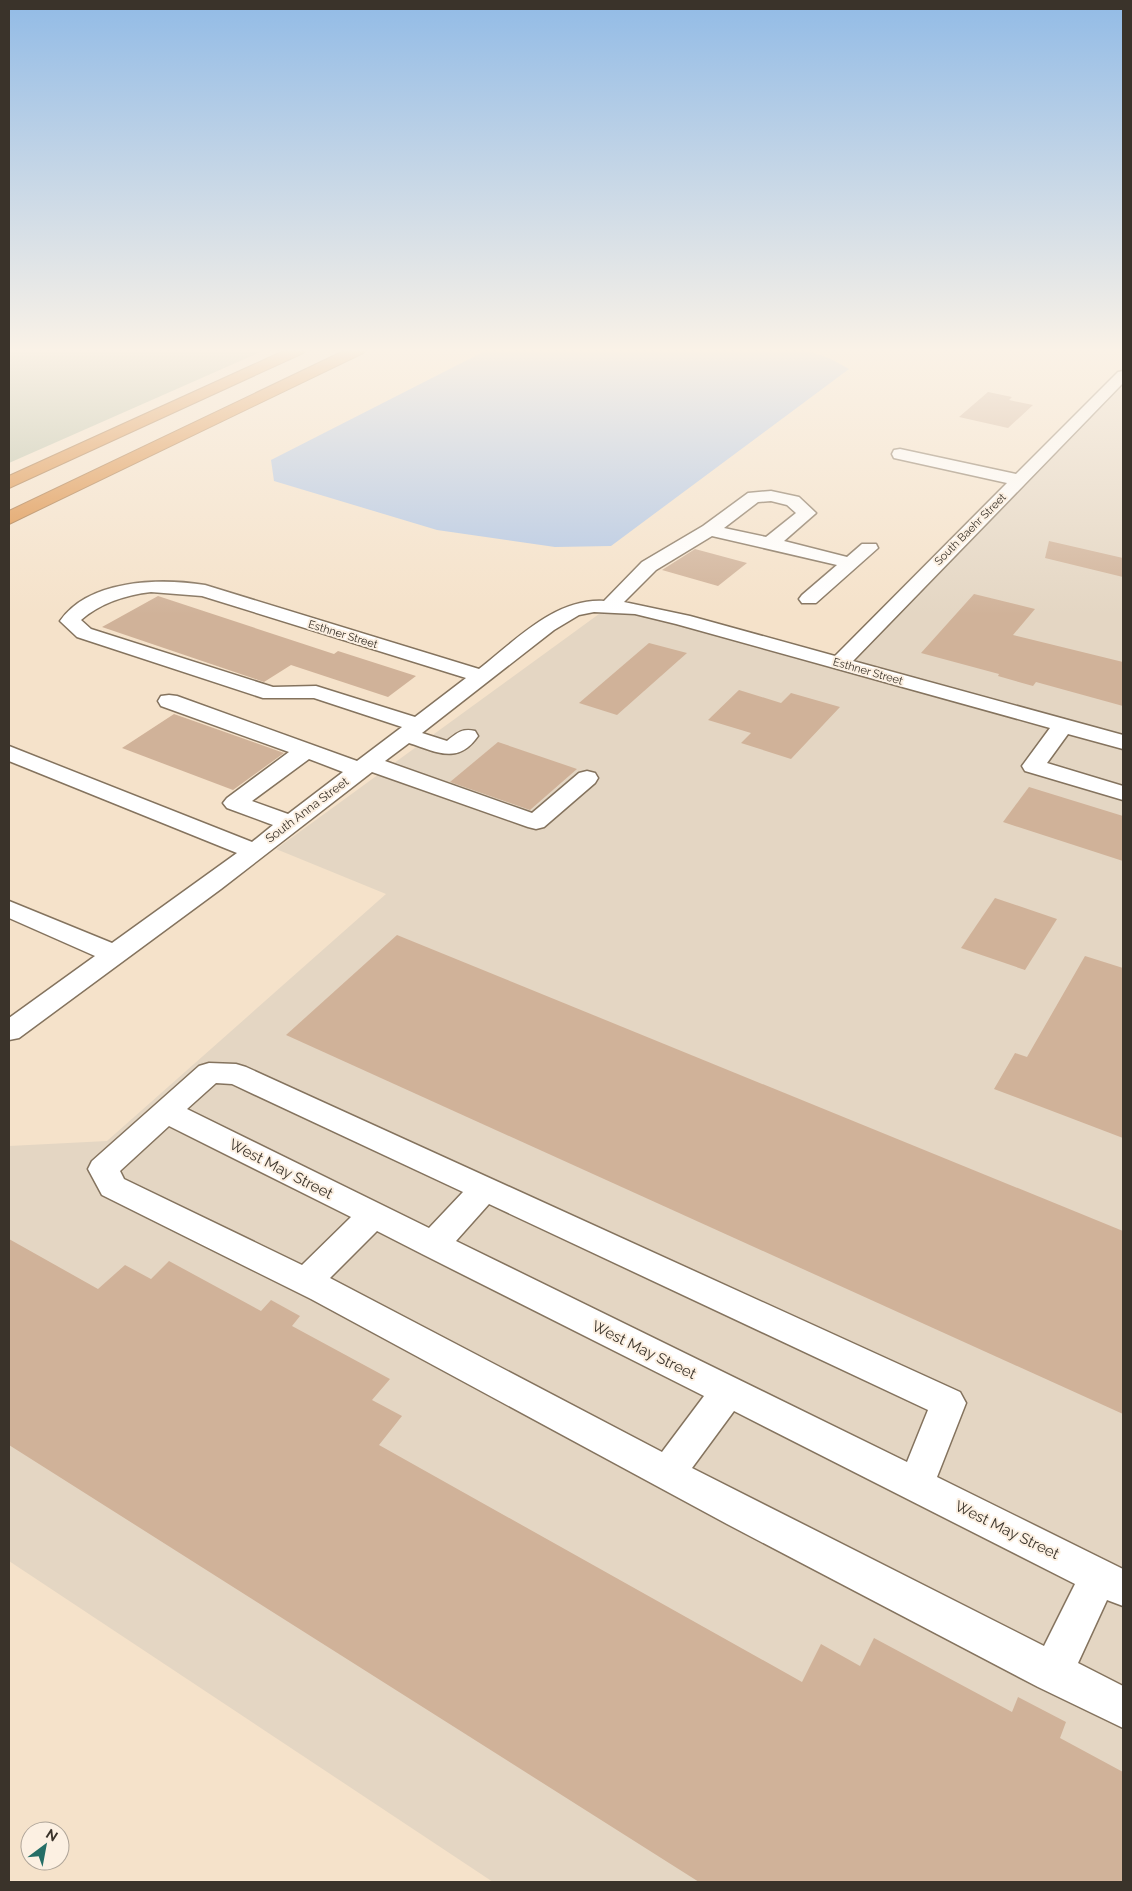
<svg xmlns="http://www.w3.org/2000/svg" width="1132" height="1891" viewBox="0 0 1132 1891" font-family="Raleway,sans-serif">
<rect width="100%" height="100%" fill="#f5e2ca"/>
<!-- industrial -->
<g fill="#e4d6c3">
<path d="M 1123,378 L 1123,742 L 839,663 Z"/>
<path d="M 610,606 L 1123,747 L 1123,1882 L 493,1882 L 9,1561 L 9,1146 L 107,1141 L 386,894 L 276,849 Z"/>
</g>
<!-- green -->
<path fill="#bac1a8" d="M 9,350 L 265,350 L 9,463 Z"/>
<!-- water -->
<path fill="#b1c6e4" d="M 487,350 L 805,350 L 829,358 L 849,369 L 611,546 L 555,547 L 437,530 L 274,481 L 271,460 Z"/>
<!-- building -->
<g fill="#d0b299">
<path d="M 988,392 L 1012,397 L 1009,400 L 1033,405 L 1008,428 L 959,417 Z"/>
<path d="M 1049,541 L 1123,558 L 1123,577 L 1045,558 Z"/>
<path d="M 695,549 L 747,563 L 718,586 L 662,570 Z"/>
<path d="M 974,594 L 1035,609 L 1013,635 L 1123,662 L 1123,706 L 1036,682 L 1033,686 L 998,676 L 999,674 L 921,653 Z"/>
<path d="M 158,596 L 334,654 L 338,651 L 416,676 L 388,697 L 291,665 L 264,682 L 102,627 Z"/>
<path d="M 649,643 L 687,653 L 617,715 L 579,703 Z"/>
<path d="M 739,690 L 781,703 L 791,693 L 840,707 L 791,759 L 741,743 L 751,733 L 708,720 Z"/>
<path d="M 174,714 L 284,753 L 233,790 L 122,748 Z"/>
<path d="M 498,742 L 577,769 L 530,810 L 450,782 Z"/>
<path d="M 1029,787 L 1123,816 L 1123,861 L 1003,822 Z"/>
<path d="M 995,898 L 1057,919 L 1025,970 L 961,948 Z"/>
<path d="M 397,935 L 1123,1231 L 1123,1414 L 286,1035 Z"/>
<path d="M 1085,956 L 1123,968 L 1123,1138 L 994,1089 L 1015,1053 L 1027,1057 Z"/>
<path d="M 9,1239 L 98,1289 L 125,1265 L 151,1279 L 169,1261 L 261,1311 L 271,1300 L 300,1316 L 292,1326 L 390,1379 L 372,1400 L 402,1416 L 379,1445 L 802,1682 L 821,1644 L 860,1666 L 874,1638 L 1012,1712 L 1018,1697 L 1066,1722 L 1060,1738 L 1123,1772 L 1123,1882 L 699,1882 L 9,1445 Z"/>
</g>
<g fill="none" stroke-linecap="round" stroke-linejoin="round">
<!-- minor casing -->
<g stroke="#84735e" stroke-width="3">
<g id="minor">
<path d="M 1123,371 L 1123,383 L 853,661 L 1123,735 L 1123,749 L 1068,734 L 1047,763 L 1123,786 L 1123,800 L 1025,771 L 1022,766 L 1050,728 L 676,624 L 635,614 L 594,612 L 579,615 L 554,630 L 422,733 L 447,741 C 457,733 462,728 475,731 L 478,736 C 458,765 437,752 409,743 L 385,761 L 532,813 L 579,773 L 587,771 L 595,773 L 598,778 L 595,783 L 544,827 L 536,829 L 528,827 L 372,772 L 221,889 L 19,1038 L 9,1040 L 9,1018 L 95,956 L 9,918 L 9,901 L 112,943 L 237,853 L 9,761 L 9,746 L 252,842 L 273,825 L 227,808 L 223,803 L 227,798 L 289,752 L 161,706 L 158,701 L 161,696 L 169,695 L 177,696 L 357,761 L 402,727 L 314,698 L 263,698 L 77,637 L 60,621 C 89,579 160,578 205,585 L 479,669 C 515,641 555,598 604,601 L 642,562 L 703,526 L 748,493 L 771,491 L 799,497 L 816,513 L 784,541 L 847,557 L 862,544 L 876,544 L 878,548 L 816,603 L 802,603 L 799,599 L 802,595 L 837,565 L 712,536 L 656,570 L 624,602 L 690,616 L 835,656 L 1007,483 L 894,458 L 892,454 L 894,450 L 900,449 L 1016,474 L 1118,372 ZM 771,501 L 787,505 L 796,513 L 766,537 L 724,528 L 758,502 ZM 151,592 L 202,596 L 466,678 L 415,717 L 316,686 L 273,687 L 91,629 L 81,620 C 100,603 126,595 151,592 ZM 309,759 L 343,772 L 288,814 L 252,801 Z"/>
<path d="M 209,1063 L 236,1064 L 246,1067 L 960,1392 L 966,1403 L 937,1477 L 1123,1569 L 1123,1606 L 1107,1600 L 1078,1663 L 1123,1686 L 1123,1728 L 1038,1687 L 727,1524 L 311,1299 L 102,1195 L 88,1169 L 92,1161 L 199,1066 ZM 216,1083 L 232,1084 L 463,1192 L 429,1228 L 187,1109 ZM 169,1126 L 351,1217 L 302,1265 L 124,1179 L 120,1171 ZM 489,1204 L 928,1410 L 907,1462 L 456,1241 ZM 377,1231 L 422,1254 L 704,1396 L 662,1452 L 330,1278 ZM 734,1411 L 1075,1584 L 1044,1646 L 692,1468 Z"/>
</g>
</g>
<!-- highway casing -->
<g stroke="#a36d38" stroke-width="2">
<g id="highway">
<path d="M 286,350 L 306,350 L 303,353 L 9,488 L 9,476 Z"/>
<path d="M 346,350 L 366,350 L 363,353 L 9,524 L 9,511 Z"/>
</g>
</g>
<!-- minor -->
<use href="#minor" fill="#fff" fill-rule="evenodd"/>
<!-- highway -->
<use href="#highway" fill="#db8c40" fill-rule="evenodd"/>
</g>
<!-- sky -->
<linearGradient id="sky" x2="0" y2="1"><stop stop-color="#92bbe6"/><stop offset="0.57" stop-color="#faf2e7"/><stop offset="1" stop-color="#faf2e7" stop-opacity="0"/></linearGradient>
<rect width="1132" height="615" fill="url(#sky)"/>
<g text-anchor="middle" stroke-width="4" stroke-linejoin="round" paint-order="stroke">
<!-- far-street labels -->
<g font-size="11" fill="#3a332a" stroke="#fcf0e2">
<text transform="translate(970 529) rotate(-45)" y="4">South Baehr Street</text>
<text transform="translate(343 634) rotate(17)" y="4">Esthner Street</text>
<text transform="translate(868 671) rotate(16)" y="4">Esthner Street</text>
</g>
<!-- street labels -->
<g font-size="12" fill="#3a332a" stroke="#fcf0e2">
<text transform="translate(307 810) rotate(-37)" y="4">South Anna Street</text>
</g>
<!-- near-street labels -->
<g font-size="15" fill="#3a332a" stroke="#fcf0e2">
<text transform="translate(281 1169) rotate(27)" y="5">West May Street</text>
<text transform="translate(644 1350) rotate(26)" y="5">West May Street</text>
<text transform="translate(1007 1530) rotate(26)" y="5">West May Street</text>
</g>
</g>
<!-- border -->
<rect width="1132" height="1891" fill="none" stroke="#3a332a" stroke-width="20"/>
<!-- north arrow -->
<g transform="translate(45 1846) rotate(32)"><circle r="24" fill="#fcf0e2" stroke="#aea498"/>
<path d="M0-4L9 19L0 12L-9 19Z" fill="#256e66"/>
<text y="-8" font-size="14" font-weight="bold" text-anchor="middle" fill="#3a332a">N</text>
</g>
</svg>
